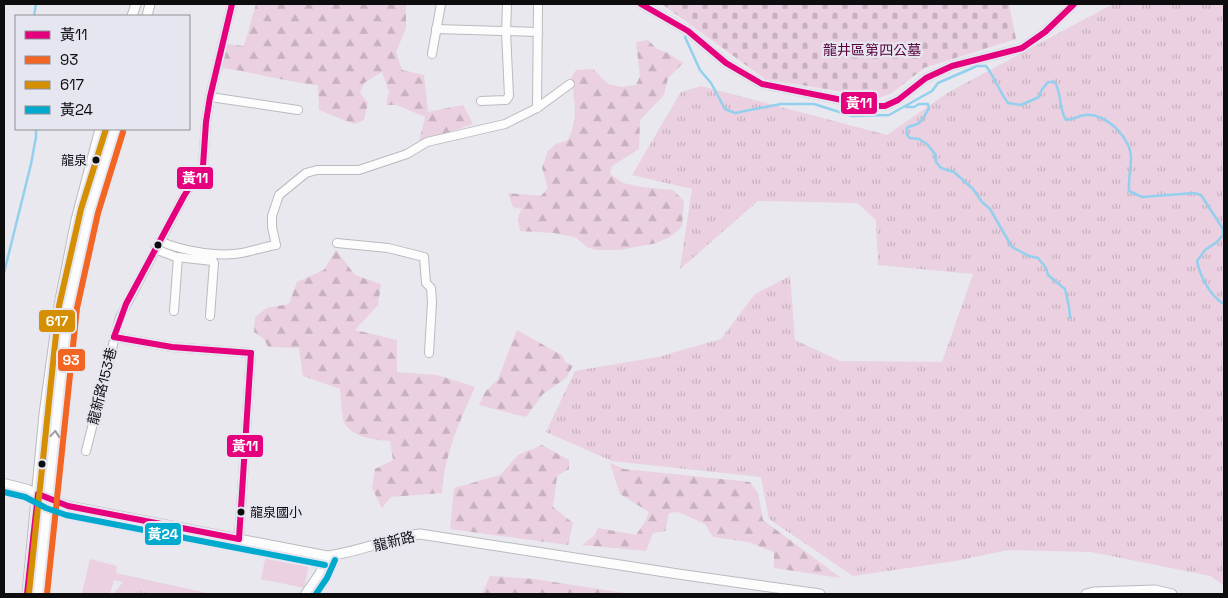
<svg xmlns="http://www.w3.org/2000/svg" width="1228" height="598" viewBox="0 0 1228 598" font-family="'Space Grotesk','Noto Sans TC',sans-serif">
<defs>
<pattern id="grass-tufts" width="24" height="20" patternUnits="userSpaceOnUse" patternTransform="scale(1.25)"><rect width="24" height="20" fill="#ead0e0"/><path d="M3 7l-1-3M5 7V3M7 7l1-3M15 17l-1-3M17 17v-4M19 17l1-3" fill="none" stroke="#c8b1bf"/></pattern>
<pattern id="forest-firs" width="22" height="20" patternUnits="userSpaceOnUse" patternTransform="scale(1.25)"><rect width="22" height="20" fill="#ead0e0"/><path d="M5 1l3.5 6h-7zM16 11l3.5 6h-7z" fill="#c8b1bf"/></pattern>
<pattern id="cemetery-stones" width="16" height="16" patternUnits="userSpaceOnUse" patternTransform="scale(1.25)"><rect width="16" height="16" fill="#ead0e0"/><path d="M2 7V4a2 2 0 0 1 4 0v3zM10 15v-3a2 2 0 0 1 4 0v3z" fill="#c8b1bf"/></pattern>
</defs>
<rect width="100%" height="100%" fill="#e8e8ee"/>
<!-- grass -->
<g fill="url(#grass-tufts)">
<path d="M 1113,4 L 1224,4 L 1224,586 L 1211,576 L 1091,552 L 1009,550 L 955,561 L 853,576 L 769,519 L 761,477 L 612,461 L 546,432 L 575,371 L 658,357 L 721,339 L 755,294 L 790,276 L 795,340 L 840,361 L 942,362 L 973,274 L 878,265 L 876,220 L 857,203 L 758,201 L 680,269 L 692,189 L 632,175 L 681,92 L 701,86 L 887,135 L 949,92 Z"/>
<path d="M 130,588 L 134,588 L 161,594 L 124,594 Z"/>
</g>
<!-- forest -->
<g fill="url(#forest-firs)">
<path d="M 256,4 L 406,4 L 406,28 L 396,52 L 402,70 L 424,75 L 428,112 L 463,105 L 473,124 L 419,142 L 425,117 L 397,105 L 386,105 L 389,92 L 382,72 L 364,83 L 360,93 L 368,103 L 364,120 L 354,124 L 319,110 L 318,85 C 286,82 255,72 222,68 L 226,44 L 244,46 Z"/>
<path d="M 648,40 L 657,49 L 668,53 L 683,63 L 668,78 L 664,95 L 640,120 L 639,149 L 612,166 L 610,174 L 623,183 L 642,187 L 673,190 L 684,201 L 682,226 L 673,235 L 657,243 L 620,250 L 596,250 L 587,247 L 575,237 L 554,233 L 520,231 L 518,217 L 522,209 L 513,207 L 508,193 L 541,196 L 548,188 L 542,168 L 548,151 L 556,144 L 568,140 C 575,125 576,114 574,97 C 573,89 575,87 571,78 L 576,70 L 593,69 L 608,84 L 621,87 L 636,85 L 640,76 L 636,42 Z"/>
<path d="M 336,250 L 355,275 L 381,284 L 378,305 L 355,330 L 397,340 L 397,372 L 437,375 L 475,387 C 460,421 444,455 442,493 L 391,497 L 382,508 L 372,488 L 375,469 L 393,460 L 390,441 C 374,440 347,437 343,418 C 341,409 341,399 340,389 L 303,376 L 299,348 L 268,347 L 264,339 L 254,332 L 255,317 L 267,308 L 289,304 L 297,282 L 324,270 Z"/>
<path d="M 517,330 L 563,356 L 565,362 L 573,366 L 566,378 L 543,394 L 526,417 L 479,405 L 485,392 L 498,379 Z"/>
<path d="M 542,445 L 569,460 L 569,469 L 557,476 L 553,507 L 573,523 L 568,545 L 450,529 L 454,488 L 500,475 L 518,455 Z"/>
<path d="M 610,463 L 624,469 L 750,482 L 758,493 L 763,520 L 841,578 L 774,568 L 774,552 L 748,542 L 713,537 L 705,524 L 678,512 L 669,513 L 665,531 L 653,533 L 646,551 L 582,545 L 594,536 L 598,528 L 636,535 L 645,522 L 649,512 L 620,494 Z"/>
<path d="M 490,576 L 534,579 L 631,594 L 482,594 Z"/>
</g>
<!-- cemetery -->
<path fill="url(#cemetery-stones)" d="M 662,4 L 1009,4 L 1016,39 L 924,68 L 892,93 L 879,98 L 765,79 Z"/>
<!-- pitch -->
<g fill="#ead0e0">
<path d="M 266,555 L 309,564 L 304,588 L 261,579 Z"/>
<path d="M 90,559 L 117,566 L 116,573 L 212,594 L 161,594 L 130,588 L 124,594 L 113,594 L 123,582 L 114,580 L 110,594 L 82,593 Z"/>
</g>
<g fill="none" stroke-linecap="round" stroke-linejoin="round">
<!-- stream -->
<g stroke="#93d0ee" stroke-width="2.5">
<path d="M 34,16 L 36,4"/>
<path d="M 685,37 L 700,70 L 711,83 L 725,109 L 735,113 L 781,104 L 814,104 L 852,116 L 889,115 L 932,91 L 938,83 L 977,66 L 986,66 C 995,78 999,91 1008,103 L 1021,105 L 1039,97 L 1041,91 L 1048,82 L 1055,82 C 1062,96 1059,109 1066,120 C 1074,119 1078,116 1085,115 C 1106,112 1132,139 1131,159 C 1131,170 1128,179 1129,191 L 1142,197 L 1194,193 L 1201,195 L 1223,229 L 1223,235 L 1217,242 L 1205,250 L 1197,261 C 1200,276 1210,296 1224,304"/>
<path d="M 906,107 L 914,107 L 919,104 L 928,104 L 929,108 C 926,113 923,120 919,123 C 915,126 910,125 907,128 L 907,135 L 910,138 L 919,139 L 927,144 L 935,154 L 936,162 L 941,168 L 954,172 L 973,189 L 982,202 L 990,209 L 1012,247 L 1029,256 L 1038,258 L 1046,268 L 1048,275 L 1065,289 C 1067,298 1070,308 1070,318"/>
<path d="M 4,273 L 31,164 L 36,137 L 36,129"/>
</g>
<!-- minor casing -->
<g stroke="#bbbabf" stroke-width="10">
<g id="minor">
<path d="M 641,4 L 688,31 L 726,63 L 762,84 L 872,106 L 885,106 L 898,100 L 926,78 L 952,66 L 1022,48 L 1045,32 L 1074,4"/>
<path d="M 436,29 L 538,32"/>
<path d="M 432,54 L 441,4"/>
<path d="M 210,97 L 298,110"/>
<path d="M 481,101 L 506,100 L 509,96 L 506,32 L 507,4"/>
<path d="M 537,108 L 538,4"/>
<path d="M 160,241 C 179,250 213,256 234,254 C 248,253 262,247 276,245 L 272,227 L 272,216 L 279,195 L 306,173 L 317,170 L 359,170 L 407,154 L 427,142 L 505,124 L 537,108 L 570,84"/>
<path d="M 337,243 L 388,248 L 424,257 L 426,283 L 431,288 L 432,302 L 429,353"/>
<path d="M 155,249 L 176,257 L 213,261 L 214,263 L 210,316"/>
<path d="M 174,311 L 178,257"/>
<path d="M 114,337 L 172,347 L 251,353 L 239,539"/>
<path d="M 86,451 L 120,317 L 184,196 L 203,166 L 206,122 L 210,97 L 232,4"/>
<path d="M 4,483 L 28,489 L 38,494"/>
<path d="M 305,594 L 319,574 L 327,556"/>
</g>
</g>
<!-- tertiary casing -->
<g stroke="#bbbabf" stroke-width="11">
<g id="tertiary">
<path d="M 132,16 L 136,4"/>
<path d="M 147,16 L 150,4"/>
<path d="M 38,494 L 68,506 L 327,556 C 360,552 388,538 420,534 L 678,574 L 820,594"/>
<path d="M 27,594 L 44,414 L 59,305 L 76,220 L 100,129"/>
<path d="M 38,594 L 68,307 L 90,211 L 115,129"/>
<path d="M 1086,594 L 1094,592 L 1155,590 L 1172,594"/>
</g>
</g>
<!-- minor -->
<use href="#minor" stroke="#fcfcfc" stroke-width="8"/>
<!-- tertiary -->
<use href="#tertiary" stroke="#fcfcfc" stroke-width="9"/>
<!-- bus-1 casing -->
<g stroke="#e6e6f0" stroke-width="10">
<g id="bus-1">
<path d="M 641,4 L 688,31 L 726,63 L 762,84 L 872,106 L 885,106 L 898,100 L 926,78 L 952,66 L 1022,48 L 1045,32 L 1074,4"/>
<path d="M 114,337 L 126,304 L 184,196 L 203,166 L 206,122 L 210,97 L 232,4"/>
<path d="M 114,337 L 172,347 L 251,353"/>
<path d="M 239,539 L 251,353"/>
<path d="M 27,594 L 38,494 L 68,506 L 239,539"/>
</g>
</g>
<!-- bus-2 casing -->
<g stroke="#e6e6f0" stroke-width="10">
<path id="bus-2" d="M 47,594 L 77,308 L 98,213 L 123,132"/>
</g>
<!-- bus-3 casing -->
<g stroke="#e6e6f0" stroke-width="10">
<path id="bus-3" d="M 29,593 L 59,306 L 81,209 L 106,129"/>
</g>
<!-- bus-4 casing -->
<g stroke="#e6e6f0" stroke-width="10">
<g id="bus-4">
<path d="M 4,492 L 25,497 L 46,508 L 66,515 L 325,565"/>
<path d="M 316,594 L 327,578 L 335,560"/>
</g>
</g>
<!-- bus-1 -->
<use href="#bus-1" stroke="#e5007d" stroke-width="6"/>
<!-- bus-2 -->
<use href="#bus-2" stroke="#f26522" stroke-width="6"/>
<!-- bus-3 -->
<use href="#bus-3" stroke="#d48f02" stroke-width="6"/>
<!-- bus-4 -->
<use href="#bus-4" stroke="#00a9ce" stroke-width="6"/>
</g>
<!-- one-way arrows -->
<defs><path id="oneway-chevron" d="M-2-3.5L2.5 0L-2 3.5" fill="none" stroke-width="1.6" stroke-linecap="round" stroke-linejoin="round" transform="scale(1.25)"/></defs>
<use stroke="#9c9c9e" href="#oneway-chevron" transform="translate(55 434) rotate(-85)"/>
<!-- markers -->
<g fill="#0d0d10" stroke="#e6e6f0" stroke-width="2">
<circle cx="96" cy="160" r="4.5"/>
<circle cx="158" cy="245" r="4.5"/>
<circle cx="42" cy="464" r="4.5"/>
<circle cx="241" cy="512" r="4.5"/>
</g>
<g text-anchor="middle" stroke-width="4.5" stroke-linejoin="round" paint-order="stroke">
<!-- bus labels -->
<g font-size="13" fill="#0d0d10" stroke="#e6e6f0" text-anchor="end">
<text x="87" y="165">龍泉</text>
<text x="250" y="517" text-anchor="start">龍泉國小</text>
</g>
<!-- park labels -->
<g font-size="14" fill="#58003b" stroke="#e6e6f0">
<text x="872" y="55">龍井區第四公墓</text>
</g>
<!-- street labels -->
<g font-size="14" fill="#0d0d10" stroke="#e6e6f0">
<text transform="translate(102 386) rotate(-76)" y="5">龍新路153巷</text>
<text transform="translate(394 541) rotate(-14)" y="5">龍新路</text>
</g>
</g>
<g stroke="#e6e6f0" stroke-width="2">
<rect x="840" y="91" width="38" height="24" rx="5" fill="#e5007d"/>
<rect x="176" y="166" width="38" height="24" rx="5" fill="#e5007d"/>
<rect x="38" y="309" width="38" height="24" rx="5" fill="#d48f02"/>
<rect x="57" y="348" width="29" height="24" rx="5" fill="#f26522"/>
<rect x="226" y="434" width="38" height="24" rx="5" fill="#e5007d"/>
<rect x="144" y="522" width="38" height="24" rx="5" fill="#00a9ce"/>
</g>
<g font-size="14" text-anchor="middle" font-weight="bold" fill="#fff">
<text x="859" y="108">黃11</text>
<text x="195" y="183">黃11</text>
<text x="57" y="326">617</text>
<text x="71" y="365">93</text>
<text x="245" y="451">黃11</text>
<text x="163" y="539">黃24</text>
</g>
<!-- border -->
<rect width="1228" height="598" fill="none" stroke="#0d0d10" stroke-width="10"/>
<!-- legend -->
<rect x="15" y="15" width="175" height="115" fill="#e6e6f0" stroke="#8f8f96"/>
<rect x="25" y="31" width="25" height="8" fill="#e5007d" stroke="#8f8f96"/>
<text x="60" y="40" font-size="15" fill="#0d0d10">黃11</text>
<rect x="25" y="56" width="25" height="8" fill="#f26522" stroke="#8f8f96"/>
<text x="60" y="65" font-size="15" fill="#0d0d10">93</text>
<rect x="25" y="81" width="25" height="8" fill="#d48f02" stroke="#8f8f96"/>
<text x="60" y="90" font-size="15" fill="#0d0d10">617</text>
<rect x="25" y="106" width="25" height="8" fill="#00a9ce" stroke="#8f8f96"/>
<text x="60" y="115" font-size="15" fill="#0d0d10">黃24</text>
</svg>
